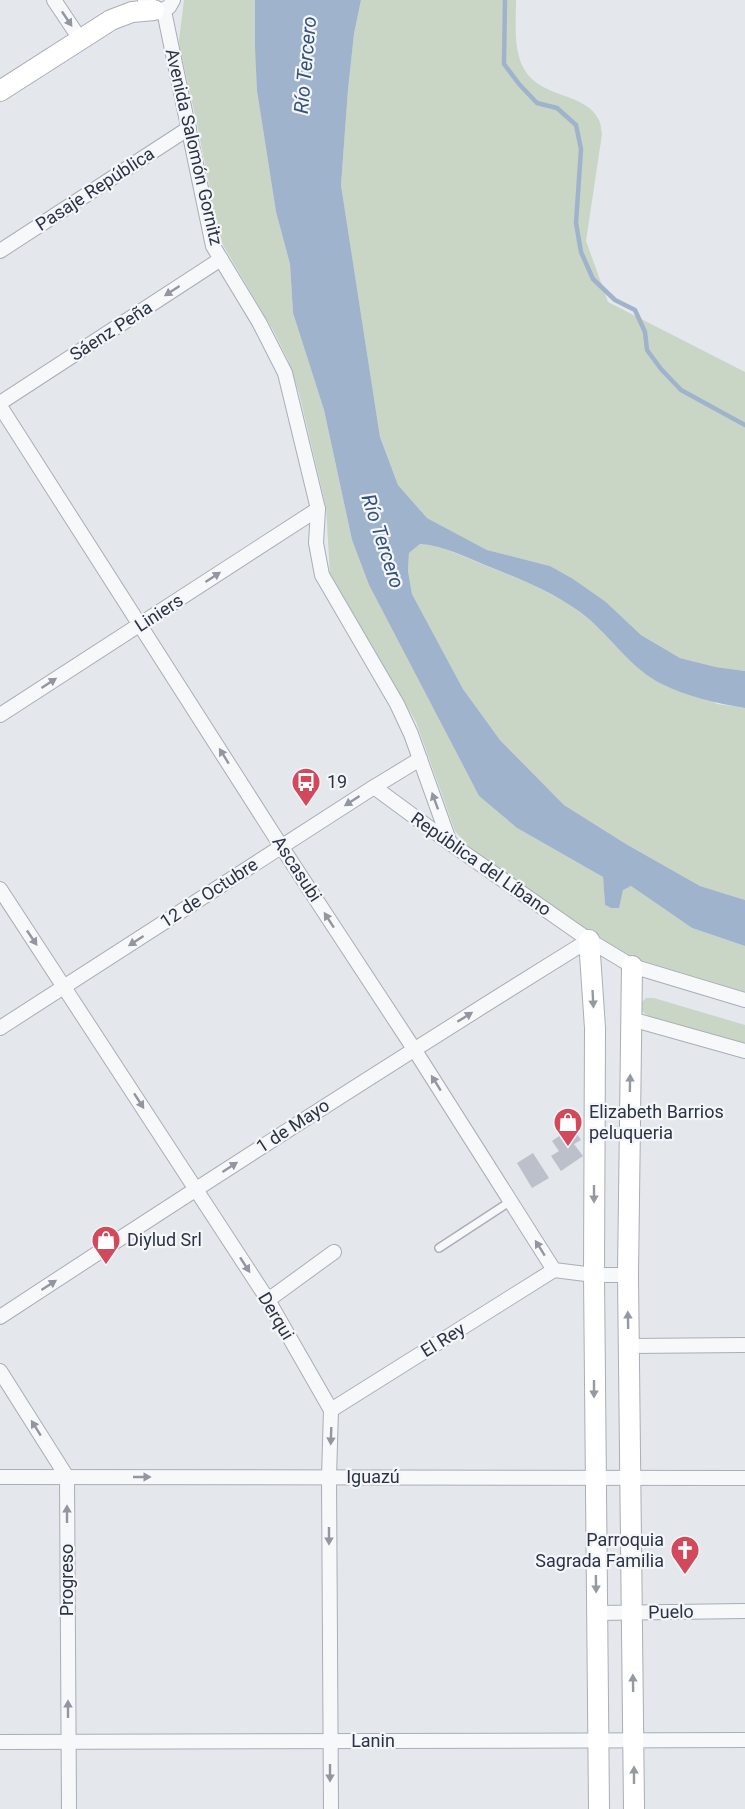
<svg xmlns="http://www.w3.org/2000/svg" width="745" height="1809" viewBox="0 0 745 1809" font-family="Roboto,sans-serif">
<rect width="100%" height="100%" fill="#e4e7ec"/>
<!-- green -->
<g fill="#c9d6c5">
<path d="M 184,0 L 255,0 L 257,91 L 276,212 L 290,264 L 293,313 L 324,410 L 352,540 L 369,585 L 479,796 L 517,828 L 603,877 L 605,905 L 611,908 L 621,896 L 623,889 L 631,886 L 692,928 L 745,946 L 745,992 L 634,958 L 593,934 L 479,855 L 471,849 L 455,831 L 416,722 L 330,574 L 326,507 L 299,393 L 288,360 L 273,330 L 220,240 L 197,124 L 180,49 L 179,40 Z"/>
<path d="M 361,0 L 516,0 C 516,22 513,49 524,69 C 541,99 586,92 599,120 C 601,124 601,130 602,134 L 586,241 L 608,302 L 745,372 L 745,671 L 716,667 L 680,658 L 641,635 L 606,602 L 550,566 L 487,550 L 427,518 L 398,485 L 380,437 L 341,185 L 348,90 L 354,34 Z"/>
<path d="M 420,544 L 438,546 L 531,584 L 566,602 L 591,621 L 717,704 L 745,708 L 745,900 L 700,886 L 626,844 L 564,805 L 500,740 L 463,689 L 412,594 L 408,571 L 409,553 Z"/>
<path d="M 646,998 L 654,998 L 745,1025 L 745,1044 L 649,1016 C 643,1013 640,1010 641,1003 Z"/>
</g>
<!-- water -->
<path fill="#9fb4cc" d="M 255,0 L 361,0 L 354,34 L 348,90 L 341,185 L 380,437 L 398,485 L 427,518 L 487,550 L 550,566 L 573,579 L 606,602 L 641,635 L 680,658 L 716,667 L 745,671 L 745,708 C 719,704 685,696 662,684 C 633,670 614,641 590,620 C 559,594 522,580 485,565 C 463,556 445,546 420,544 L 409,553 L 408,571 L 412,594 L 463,689 L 500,740 L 564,805 L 626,844 L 700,886 L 745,900 L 745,946 L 692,928 L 631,886 L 623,890 L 619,908 L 611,908 L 605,905 L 603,877 L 517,828 L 479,796 L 369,585 L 352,540 L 324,410 L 293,313 L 290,264 L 276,212 L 257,91 L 255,47 Z"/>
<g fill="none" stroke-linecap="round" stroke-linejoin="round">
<!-- stream -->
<path stroke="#9fb4cc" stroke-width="4.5" d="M 505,0 L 504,64 L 519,84 L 537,103 L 557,108 L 576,125 L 581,149 L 576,223 L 581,252 L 593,279 L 615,300 L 635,310 L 645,332 L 647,350 L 661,369 L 681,390 L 745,425"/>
</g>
<!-- building -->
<g fill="#bbc0ca">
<path d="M 572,1127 L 581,1140 L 574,1144 L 583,1156 L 561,1171 L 551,1156 L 559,1151 L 552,1141 Z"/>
<path d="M 533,1153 L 549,1178 L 532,1188 L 517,1163 Z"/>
</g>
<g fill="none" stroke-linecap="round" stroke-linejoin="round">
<!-- lane casing -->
<g stroke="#a9aeb7" stroke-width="10">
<path id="lane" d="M 439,1248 L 511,1201"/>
</g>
<!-- street casing -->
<g stroke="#a9aeb7" stroke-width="16">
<g id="street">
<path d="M 54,0 L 80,39"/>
<path d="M 145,0 L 150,8 L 160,11 L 169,7 L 173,0"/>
<path d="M 164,11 L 213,246 L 259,322 L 285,373 L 318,509 L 316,543 L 322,575 L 397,704 L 411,734 L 450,843"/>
<path d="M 0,251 L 189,128"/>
<path d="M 0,403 L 221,259"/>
<path d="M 0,406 L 281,846 L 414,1049 L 554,1270 L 594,1275 L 628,1275"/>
<path d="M 0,715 L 318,509"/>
<path d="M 374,787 L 450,843 L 589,940 L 632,966 L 745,1000"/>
<path d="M 0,889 L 268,1300 L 331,1410 L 329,1477 L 331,1809"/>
<path d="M 631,1019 L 745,1051"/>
<path d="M 0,1028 L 374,787 L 420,759"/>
<path d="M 268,1300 L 334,1252"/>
<path d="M 0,1317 C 195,1189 391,1063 589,940"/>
<path d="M 629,1346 L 745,1345"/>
<path d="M 0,1371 L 67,1477 L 69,1809"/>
<path d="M 331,1410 L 554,1270"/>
<path d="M 0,1477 L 745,1478"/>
<path d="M 597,1613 L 745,1611"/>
<path d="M 0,1742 L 745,1740"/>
</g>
</g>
<!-- secondary casing -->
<g stroke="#a9aeb7" stroke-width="22">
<g id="secondary">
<path d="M 0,91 L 111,20 L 132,12 L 154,10"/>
<path d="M 589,940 L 595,1028 L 594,1275 L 599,1809"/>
<path d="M 632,966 L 628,1275 L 634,1809"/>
</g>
</g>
<!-- lane -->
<use href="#lane" stroke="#f7f8fa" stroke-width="7"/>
<!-- street -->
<use href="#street" stroke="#f7f8fa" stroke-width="14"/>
<!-- secondary -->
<use href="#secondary" stroke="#fff" stroke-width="20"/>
</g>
<!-- one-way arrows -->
<defs><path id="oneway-solid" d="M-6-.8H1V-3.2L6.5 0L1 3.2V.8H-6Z" transform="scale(1.5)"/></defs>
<g fill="#9196a0">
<use href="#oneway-solid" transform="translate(67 19) rotate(56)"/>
<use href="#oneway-solid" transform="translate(172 291) rotate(147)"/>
<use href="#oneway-solid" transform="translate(213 577) rotate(-33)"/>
<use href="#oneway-solid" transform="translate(49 683) rotate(-33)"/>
<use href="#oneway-solid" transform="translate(224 756) rotate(-122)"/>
<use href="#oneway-solid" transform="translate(352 801) rotate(147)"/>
<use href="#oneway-solid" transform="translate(435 801) rotate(-110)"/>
<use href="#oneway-solid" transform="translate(329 920) rotate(-123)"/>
<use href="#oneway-solid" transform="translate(32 938) rotate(56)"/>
<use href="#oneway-solid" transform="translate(136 941) rotate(147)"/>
<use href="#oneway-solid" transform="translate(465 1017) rotate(-32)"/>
<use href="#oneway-solid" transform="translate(436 1083) rotate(-122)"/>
<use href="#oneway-solid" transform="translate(139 1101) rotate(57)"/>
<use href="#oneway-solid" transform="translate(230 1167) rotate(-33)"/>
<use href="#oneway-solid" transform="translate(540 1248) rotate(-122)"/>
<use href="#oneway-solid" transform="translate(245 1265) rotate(57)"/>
<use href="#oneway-solid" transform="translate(49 1285) rotate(-33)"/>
<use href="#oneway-solid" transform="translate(36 1428) rotate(-122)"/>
<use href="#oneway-solid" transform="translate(331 1436) rotate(92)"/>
<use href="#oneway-solid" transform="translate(142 1477)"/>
<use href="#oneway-solid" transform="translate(67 1514) rotate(-90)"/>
<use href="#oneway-solid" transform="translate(329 1536) rotate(90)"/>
<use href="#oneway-solid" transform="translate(68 1709) rotate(-90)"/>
<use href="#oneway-solid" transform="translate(330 1773) rotate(90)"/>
</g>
<g fill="#959aa2">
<use href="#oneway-solid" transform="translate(593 999) rotate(87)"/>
<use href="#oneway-solid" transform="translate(630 1083) rotate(-89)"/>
<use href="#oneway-solid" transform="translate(594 1194) rotate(90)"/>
<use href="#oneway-solid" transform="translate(628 1320) rotate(-91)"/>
<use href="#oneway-solid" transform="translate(594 1389) rotate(90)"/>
<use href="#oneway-solid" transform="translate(596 1584) rotate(89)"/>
<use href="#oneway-solid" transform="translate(633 1683) rotate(-91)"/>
<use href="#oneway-solid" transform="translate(634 1775) rotate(-90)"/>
</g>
<!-- icons -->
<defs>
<g id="bus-pin" transform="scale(1.5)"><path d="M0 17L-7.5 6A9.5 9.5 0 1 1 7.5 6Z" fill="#d1495b" stroke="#f4f6f9"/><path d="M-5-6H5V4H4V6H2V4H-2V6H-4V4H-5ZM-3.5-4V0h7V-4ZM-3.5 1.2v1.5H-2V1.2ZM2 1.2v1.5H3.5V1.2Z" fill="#fff"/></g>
<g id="shop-pin" transform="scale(1.5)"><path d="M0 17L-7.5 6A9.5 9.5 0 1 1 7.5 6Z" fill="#d1495b" stroke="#f4f6f9"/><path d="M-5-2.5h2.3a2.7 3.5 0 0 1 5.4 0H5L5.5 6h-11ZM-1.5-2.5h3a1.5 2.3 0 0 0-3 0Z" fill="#fff"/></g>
<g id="church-pin" transform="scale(1.5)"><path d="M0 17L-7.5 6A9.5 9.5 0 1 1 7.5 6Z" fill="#d1495b" stroke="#f4f6f9"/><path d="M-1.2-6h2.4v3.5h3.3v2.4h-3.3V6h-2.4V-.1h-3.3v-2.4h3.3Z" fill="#fff"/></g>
</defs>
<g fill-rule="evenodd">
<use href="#bus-pin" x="306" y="782"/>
<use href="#shop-pin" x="568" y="1122"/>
<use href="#shop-pin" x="106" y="1240"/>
<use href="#church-pin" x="685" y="1550"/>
</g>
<g text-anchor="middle" stroke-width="4.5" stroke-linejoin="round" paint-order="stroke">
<!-- street labels -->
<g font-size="18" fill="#2b3445" stroke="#f4f6f9">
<text transform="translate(194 147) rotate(77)" y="6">Avenida Salomón Gornitz</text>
<text transform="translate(95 189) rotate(-33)" y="6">Pasaje República</text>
<text transform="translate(111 331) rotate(-33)" y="6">Sáenz Peña</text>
<text transform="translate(159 613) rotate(-33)" y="6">Liniers</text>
<text transform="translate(481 864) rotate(35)" y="6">República del Líbano</text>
<text transform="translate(297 869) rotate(57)" y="6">Ascasubi</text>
<text transform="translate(209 893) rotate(-33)" y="6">12 de Octubre</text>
<text transform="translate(293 1126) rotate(-33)" y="6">1 de Mayo</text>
<text transform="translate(276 1316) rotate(59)" y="6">Derqui</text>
<text transform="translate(443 1340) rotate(-32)" y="6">El Rey</text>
<text x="373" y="1483">Iguazú</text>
<text transform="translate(67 1580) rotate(-90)" y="6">Progreso</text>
<text transform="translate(671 1612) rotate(-1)" y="6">Puelo</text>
<text x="373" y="1747">Lanin</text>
</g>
<!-- poi labels -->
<g font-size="18" fill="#2b3445" stroke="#f4f6f9" text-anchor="start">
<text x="327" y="788">19</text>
<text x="589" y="1118">Elizabeth Barrios<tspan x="589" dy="21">peluqueria</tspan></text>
<text x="127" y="1246">Diylud Srl</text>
<text x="664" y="1546" text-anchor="end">Parroquia<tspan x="664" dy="21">Sagrada Familia</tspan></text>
</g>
<!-- water labels -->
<g font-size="20" font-style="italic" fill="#34527a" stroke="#f4f6f9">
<text transform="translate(305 65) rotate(-85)" y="7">Río Tercero</text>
<text transform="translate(383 541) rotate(72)" y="7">Río Tercero</text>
</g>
</g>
</svg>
